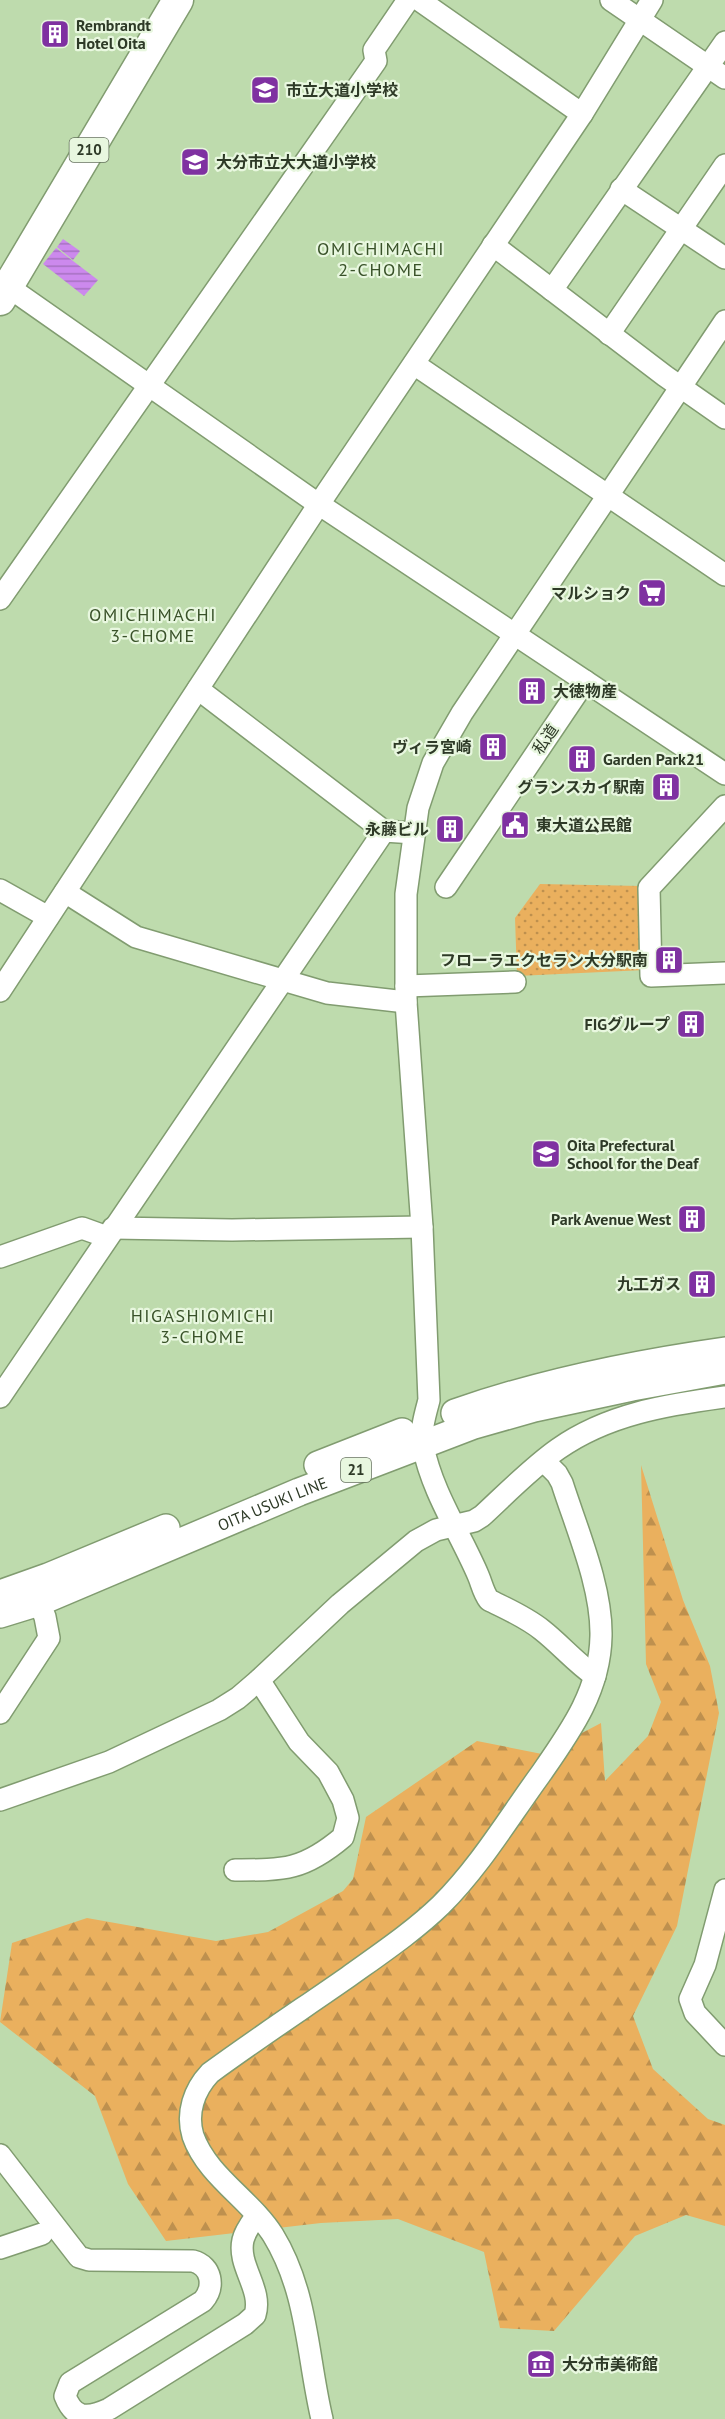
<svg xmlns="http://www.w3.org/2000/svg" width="725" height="2419" viewBox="0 0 725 2419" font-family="'PT Sans','Noto Sans JP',sans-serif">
<defs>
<pattern id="forest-firs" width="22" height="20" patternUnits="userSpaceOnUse" patternTransform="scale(1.5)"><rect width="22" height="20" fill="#eab05e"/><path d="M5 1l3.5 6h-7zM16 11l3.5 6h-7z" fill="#be904e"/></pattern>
<pattern id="park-dots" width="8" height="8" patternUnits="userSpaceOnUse" patternTransform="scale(1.5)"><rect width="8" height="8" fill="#eab05e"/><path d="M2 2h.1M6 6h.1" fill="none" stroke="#be904e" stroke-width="1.8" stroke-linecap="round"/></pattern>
<pattern id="water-rules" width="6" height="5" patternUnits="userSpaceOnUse" patternTransform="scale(1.5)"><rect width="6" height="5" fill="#cc89ed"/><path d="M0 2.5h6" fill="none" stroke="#a671c0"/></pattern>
</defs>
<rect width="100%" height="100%" fill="#bedbad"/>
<!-- forest -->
<path fill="url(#forest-firs)" d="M 641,1465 L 683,1600 L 710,1666 L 719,1713 L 677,1926 L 633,2016 L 653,2069 L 708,2119 L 725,2125 L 725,2226 L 686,2215 L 635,2236 L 554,2331 L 500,2328 L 484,2252 L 398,2219 L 321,2223 L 166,2241 L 128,2184 L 95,2096 L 0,2022 L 12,1943 L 87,1918 L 216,1941 L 268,1932 L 343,1891 L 353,1879 L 366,1817 L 477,1741 L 542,1754 L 601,1723 L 605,1781 L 648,1736 L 661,1702 L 646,1664 Z"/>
<!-- park -->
<path fill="url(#park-dots)" d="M 540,884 L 641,886 L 645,970 L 517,976 L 515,918 Z"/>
<!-- water -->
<g fill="url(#water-rules)">
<path d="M 63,239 L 80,251 L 73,260 L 57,247 Z"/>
<path d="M 56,248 L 98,280 L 84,296 L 43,264 Z"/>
</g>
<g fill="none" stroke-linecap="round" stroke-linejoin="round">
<!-- minor casing -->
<g stroke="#819c70" stroke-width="24">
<g id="minor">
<path d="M 419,0 L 582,114 L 652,0"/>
<path d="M 611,0 L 725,78"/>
<path d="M 621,189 L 725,258"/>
<path d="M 493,245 L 665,376 L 725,418"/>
<path d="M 0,281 L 311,499 L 725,774"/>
<path d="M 552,290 L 725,42"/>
<path d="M 609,334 L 725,165"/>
<path d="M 414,364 L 725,575"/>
<path d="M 0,599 L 376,61 L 374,50 L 408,0"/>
<path d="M 198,689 L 384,831"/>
<path d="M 725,806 L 649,888 L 651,976 L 725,973"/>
<path d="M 446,887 L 585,681"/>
<path d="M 0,890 L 48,917"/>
<path d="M 65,892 L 136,937 L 327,993 L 406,1002"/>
<path d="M 406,986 L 515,982"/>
<path d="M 0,991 L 319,504 L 582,114"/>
<path d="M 113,1228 L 232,1230 L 422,1227"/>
<path d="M 0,1257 L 82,1228 L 107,1237"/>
<path d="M 0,1397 L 384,831 L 414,833"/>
<path d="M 595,1676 C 576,1663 561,1645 542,1630 C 526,1617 507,1609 489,1600 C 483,1592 482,1584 478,1575 C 460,1533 432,1492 423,1446 C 420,1431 425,1415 429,1400 L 422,1227 L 406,1002 L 406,894 L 418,808 L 433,763 L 462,713 L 725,321"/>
<path d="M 0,1713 L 49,1638 L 45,1617 L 39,1602"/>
<path d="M 0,1800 L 109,1762 L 219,1710 L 238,1698 L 259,1680 L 340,1604 L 416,1541 L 436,1530 L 474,1521 L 482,1516 C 506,1494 531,1468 558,1449 C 608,1414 666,1405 725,1397"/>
<path d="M 235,1870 C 285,1870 304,1870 343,1837 L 348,1818 L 343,1800 L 328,1772 L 299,1742 L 259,1680"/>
<path d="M 725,1890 L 705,1965 L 690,1999 L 695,2013 L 725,2045"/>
<path d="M 0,2155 L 79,2257 L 89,2260 L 193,2261 C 212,2266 215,2287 203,2301 L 70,2383 L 65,2396 C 74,2419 87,2419 109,2409 L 245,2324 L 255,2315 C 263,2289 237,2266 243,2240 C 245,2231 252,2222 257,2215"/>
<path d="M 0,2248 L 42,2234"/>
<path d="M 322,2419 C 307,2356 308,2292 273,2235 C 251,2200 207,2176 193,2136 C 186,2113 194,2090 210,2073 C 255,2040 302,2009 348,1977 C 380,1954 413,1932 441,1905 C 480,1866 508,1819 540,1775 C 570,1732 600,1691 601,1636 C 602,1587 577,1530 562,1483 L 557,1474 L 544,1461"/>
</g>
</g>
<!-- major casing -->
<g stroke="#819c70" stroke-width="30">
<g id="major">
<path d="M 455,1413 C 543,1382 633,1364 725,1351"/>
<path d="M 318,1465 L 402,1432"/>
<path d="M 0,1594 L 48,1577 L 166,1528"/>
<path id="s1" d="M 0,1614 L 39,1602 L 299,1492 L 474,1425 L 534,1408 L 632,1387 L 725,1370"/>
</g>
</g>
<!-- highway casing -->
<g stroke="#819c70" stroke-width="33">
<path id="highway" d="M 0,300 L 178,0"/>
</g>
<!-- minor -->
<use href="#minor" stroke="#fff" stroke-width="21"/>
<!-- major -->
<use href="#major" stroke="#fff" stroke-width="27"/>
<!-- highway -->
<use href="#highway" stroke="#fff" stroke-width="30"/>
</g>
<!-- icons -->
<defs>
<g id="building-square" transform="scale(1.5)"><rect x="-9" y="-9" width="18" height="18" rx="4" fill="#7f31a1" stroke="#e8f7df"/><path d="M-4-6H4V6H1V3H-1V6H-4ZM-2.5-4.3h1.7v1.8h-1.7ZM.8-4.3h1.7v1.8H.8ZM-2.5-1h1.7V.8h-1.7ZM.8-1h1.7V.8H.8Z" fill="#fff"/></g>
<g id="school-square" transform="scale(1.5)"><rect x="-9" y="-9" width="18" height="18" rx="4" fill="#7f31a1" stroke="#e8f7df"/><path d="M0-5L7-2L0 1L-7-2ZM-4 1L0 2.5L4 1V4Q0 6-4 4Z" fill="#fff"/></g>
<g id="supermarket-square" transform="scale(1.5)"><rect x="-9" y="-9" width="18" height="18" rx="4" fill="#7f31a1" stroke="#e8f7df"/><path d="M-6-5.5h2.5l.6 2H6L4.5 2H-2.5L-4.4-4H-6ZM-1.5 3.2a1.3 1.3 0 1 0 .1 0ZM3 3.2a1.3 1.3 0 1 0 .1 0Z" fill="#fff"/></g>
<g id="civic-square" transform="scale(1.5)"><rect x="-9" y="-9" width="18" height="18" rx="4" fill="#7f31a1" stroke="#e8f7df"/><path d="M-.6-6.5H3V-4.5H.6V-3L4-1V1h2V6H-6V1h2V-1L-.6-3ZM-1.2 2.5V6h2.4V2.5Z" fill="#fff"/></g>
<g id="museum-square" transform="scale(1.5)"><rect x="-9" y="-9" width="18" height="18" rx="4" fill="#7f31a1" stroke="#e8f7df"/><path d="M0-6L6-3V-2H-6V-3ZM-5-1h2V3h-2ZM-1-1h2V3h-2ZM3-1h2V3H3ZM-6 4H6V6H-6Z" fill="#fff"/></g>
</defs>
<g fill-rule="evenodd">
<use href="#building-square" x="55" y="34"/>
<use href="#school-square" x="265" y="90"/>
<use href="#school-square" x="195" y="162"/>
<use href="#supermarket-square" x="652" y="593"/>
<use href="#building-square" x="532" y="691"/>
<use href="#building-square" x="493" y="747"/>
<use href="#building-square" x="582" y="759"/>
<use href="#building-square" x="666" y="787"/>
<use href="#civic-square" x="515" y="825"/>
<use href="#building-square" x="450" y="829"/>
<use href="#building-square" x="669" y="960"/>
<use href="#building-square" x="691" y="1024"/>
<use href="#school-square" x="546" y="1154"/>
<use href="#building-square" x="692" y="1219"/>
<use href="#building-square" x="702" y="1284"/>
<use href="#museum-square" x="541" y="2364"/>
</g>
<g text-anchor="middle" stroke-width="4.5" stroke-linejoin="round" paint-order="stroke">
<!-- shield labels -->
<g fill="#e8f7df" stroke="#66735e" stroke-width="1.5">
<rect x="69.5" y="138" width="39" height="24" rx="4.5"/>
<rect x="341" y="1458" width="30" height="24" rx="4.5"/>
</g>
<g font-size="15" font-weight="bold" fill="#2e3a27">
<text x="89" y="155">210</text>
<text x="356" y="1475">21</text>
</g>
<!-- poi labels -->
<g font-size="16" font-weight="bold" fill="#2e3a27" stroke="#e8f7df" text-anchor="start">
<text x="76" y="31">Rembrandt<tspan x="76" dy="18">Hotel Oita</tspan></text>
<text x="286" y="96">市立大道小学校</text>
<text x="216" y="168">大分市立大大道小学校</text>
<text x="631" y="599" text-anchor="end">マルショク</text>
<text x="553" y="697">大徳物産</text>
<text x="472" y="753" text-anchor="end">ヴィラ宮崎</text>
<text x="603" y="765">Garden Park21</text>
<text x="645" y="793" text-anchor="end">グランスカイ駅南</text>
<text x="536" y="831">東大道公民館</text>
<text x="429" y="835" text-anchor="end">永藤ビル</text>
<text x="648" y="966" text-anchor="end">フローラエクセラン大分駅南</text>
<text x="670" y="1030" text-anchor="end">FIGグループ</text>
<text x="567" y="1151">Oita Prefectural<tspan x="567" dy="18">School for the Deaf</tspan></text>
<text x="671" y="1225" text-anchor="end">Park Avenue West</text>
<text x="681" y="1290" text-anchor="end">九工ガス</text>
<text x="562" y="2370">大分市美術館</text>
</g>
<!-- street labels -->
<g font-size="16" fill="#2e3a27" stroke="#e8f7df">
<text transform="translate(545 739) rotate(-56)" y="6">私道</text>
<text dy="6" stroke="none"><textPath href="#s1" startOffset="294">OITA USUKI LINE</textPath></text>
</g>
<!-- neighbourhood labels -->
<g font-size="18" letter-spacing="1.5" fill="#395229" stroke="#e8f7df">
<text x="381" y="255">OMICHIMACHI<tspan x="381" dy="21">2-CHOME</tspan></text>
<text x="153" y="621">OMICHIMACHI<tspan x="153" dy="21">3-CHOME</tspan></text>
<text x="203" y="1322">HIGASHIOMICHI<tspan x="203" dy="21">3-CHOME</tspan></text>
</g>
</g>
</svg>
